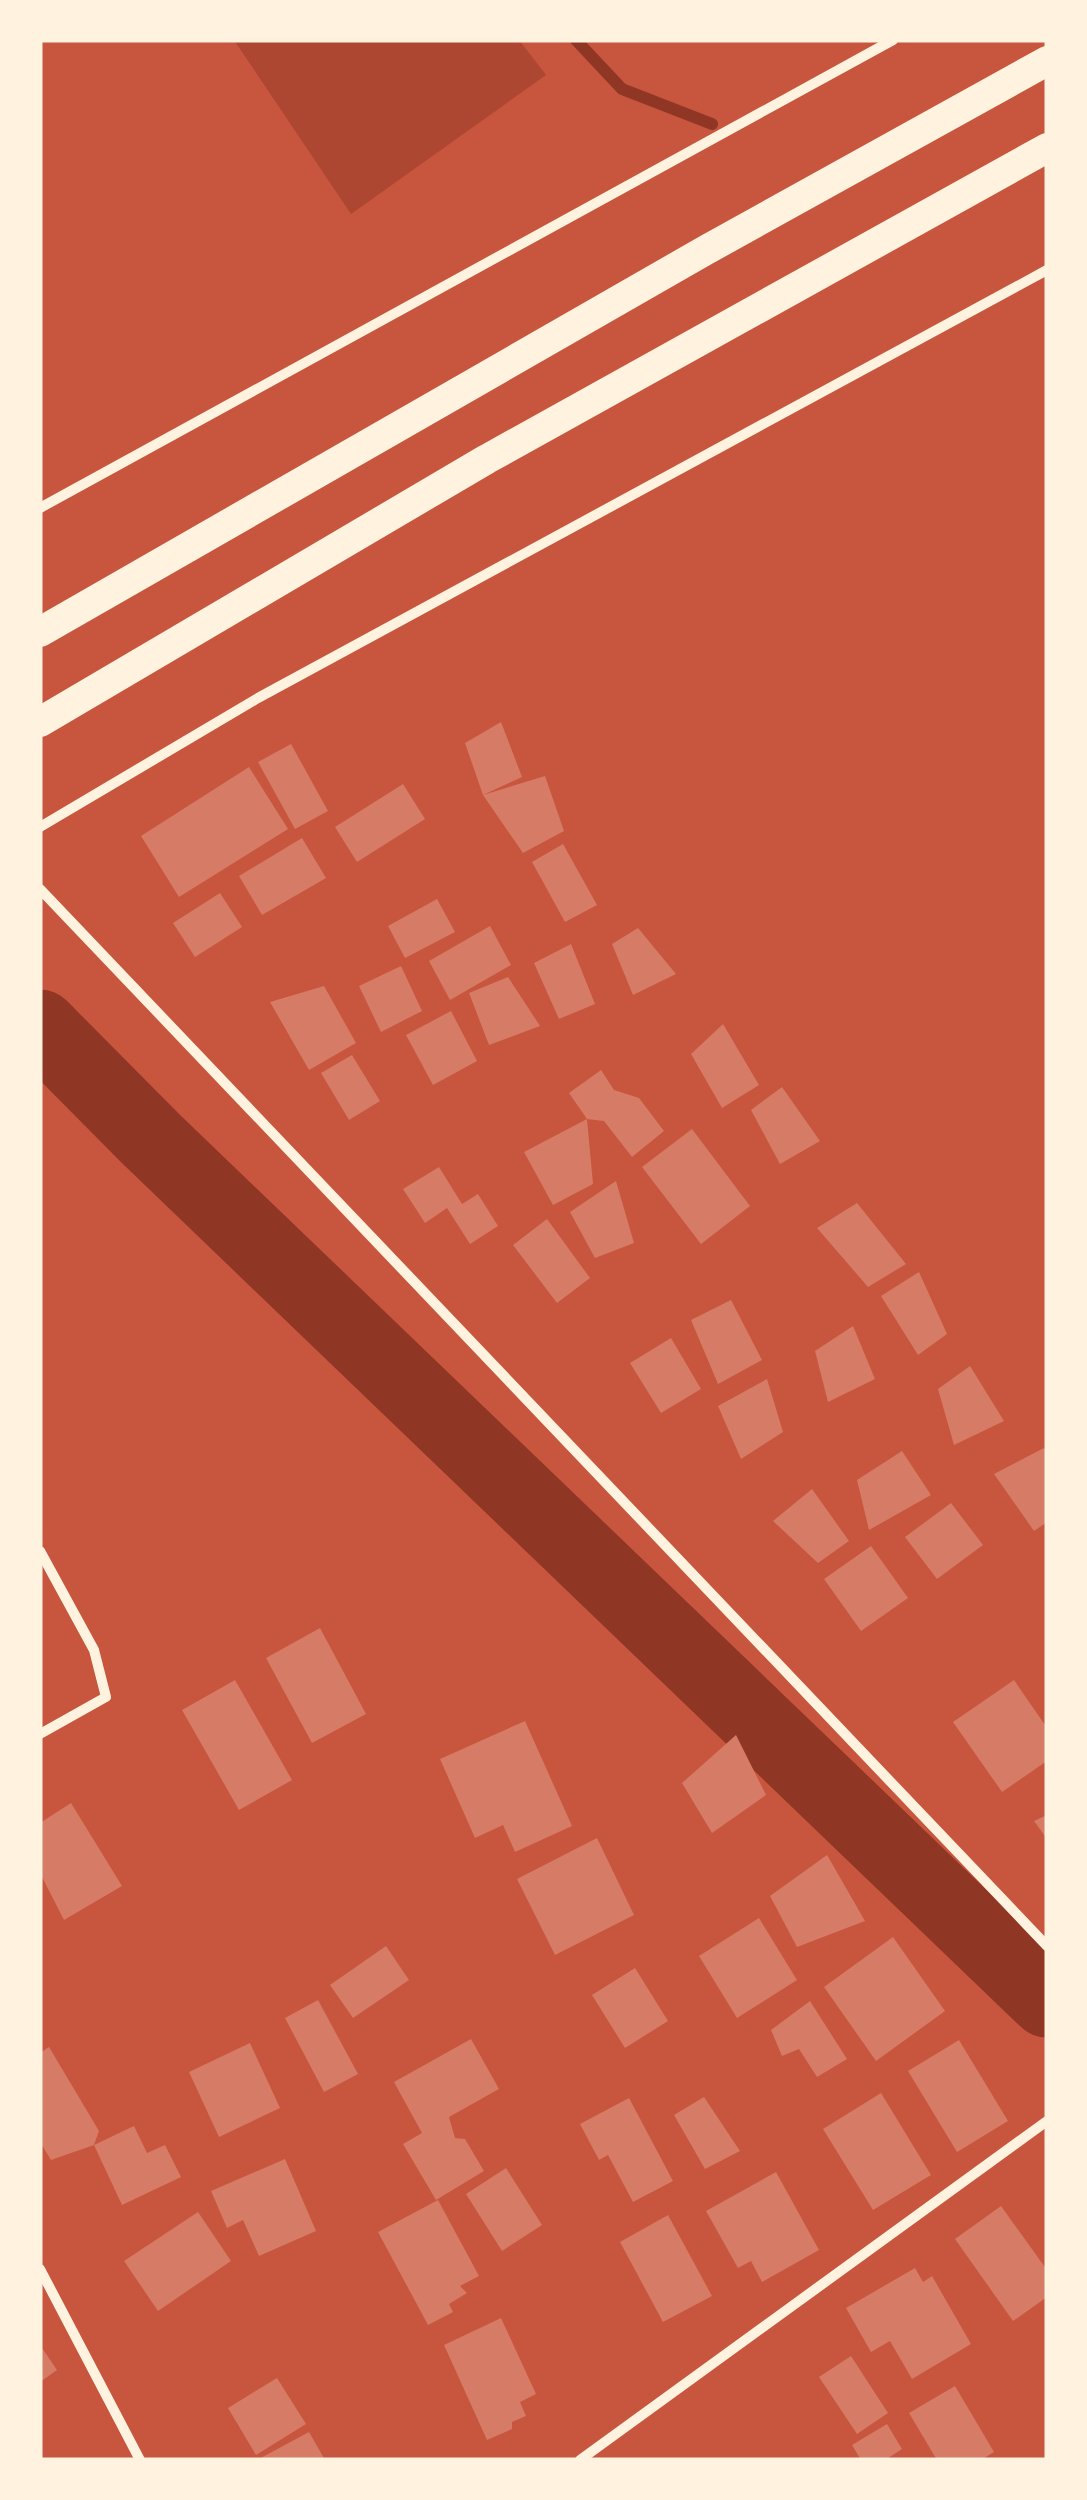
<svg xmlns="http://www.w3.org/2000/svg" width="1087" height="2500" viewBox="0 0 1087 2500" font-family="Commissioner,sans-serif">
<rect width="100%" height="100%" fill="#c8553d"/>
<!-- green -->
<path fill="#ae4732" d="M 234,40 L 519,40 L 546,75 L 351,214 Z"/>
<g fill="none" stroke-linecap="round" stroke-linejoin="round">
<!-- stream -->
<path stroke="#8f3625" stroke-width="12" d="M 576,40 L 622,89 L 712,124"/>
<!-- river -->
<path stroke="#8f3625" stroke-width="75" d="M 40,1027 L 151,1139 L 1047,2000"/>
</g>
<!-- building -->
<g fill="#d67c66">
<path d="M 501,722 L 522,777 L 483,795 L 465,743 Z"/>
<path d="M 291,744 L 328,811 L 295,829 L 258,762 Z"/>
<path d="M 249,767 L 288,829 L 179,897 L 141,836 Z"/>
<path d="M 545,776 L 564,831 L 523,853 L 483,795 Z"/>
<path d="M 403,784 L 425,819 L 357,862 L 335,827 Z"/>
<path d="M 302,838 L 326,878 L 262,915 L 239,876 Z"/>
<path d="M 563,844 L 597,905 L 565,922 L 532,862 Z"/>
<path d="M 220,893 L 242,927 L 195,957 L 173,923 Z"/>
<path d="M 437,899 L 455,932 L 405,958 L 388,926 Z"/>
<path d="M 490,926 L 511,965 L 450,1000 L 429,961 Z"/>
<path d="M 638,928 L 676,974 L 633,995 L 612,944 Z"/>
<path d="M 571,944 L 595,1004 L 559,1019 L 534,963 Z"/>
<path d="M 401,966 L 422,1011 L 381,1032 L 359,986 Z"/>
<path d="M 508,977 L 540,1026 L 489,1045 L 469,993 Z"/>
<path d="M 324,986 L 356,1043 L 309,1070 L 270,1002 Z"/>
<path d="M 451,1011 L 477,1061 L 433,1085 L 406,1035 Z"/>
<path d="M 723,1024 L 759,1085 L 722,1108 L 691,1054 Z"/>
<path d="M 352,1055 L 380,1101 L 349,1120 L 321,1073 Z"/>
<path d="M 601,1070 L 614,1090 L 639,1098 L 664,1131 L 632,1157 L 604,1121 L 587,1119 L 569,1093 Z"/>
<path d="M 782,1087 L 820,1141 L 780,1164 L 751,1110 Z"/>
<path d="M 587,1119 L 593,1184 L 553,1205 L 524,1152 Z"/>
<path d="M 692,1129 L 750,1206 L 701,1244 L 642,1167 Z"/>
<path d="M 439,1167 L 462,1204 L 478,1194 L 498,1226 L 470,1244 L 447,1208 L 425,1223 L 403,1189 Z"/>
<path d="M 616,1181 L 634,1243 L 595,1258 L 570,1212 Z"/>
<path d="M 857,1203 L 906,1264 L 868,1287 L 817,1228 Z"/>
<path d="M 547,1219 L 590,1278 L 557,1303 L 513,1245 Z"/>
<path d="M 919,1272 L 947,1334 L 918,1355 L 881,1296 Z"/>
<path d="M 731,1300 L 762,1360 L 718,1384 L 691,1320 Z"/>
<path d="M 853,1326 L 875,1379 L 828,1402 L 815,1351 Z"/>
<path d="M 671,1338 L 701,1389 L 661,1413 L 630,1363 Z"/>
<path d="M 970,1366 L 1004,1421 L 954,1445 L 938,1389 Z"/>
<path d="M 767,1379 L 783,1432 L 741,1459 L 718,1406 Z"/>
<path d="M 1044,1448 L 1047,1453 L 1047,1522 L 1034,1531 L 994,1474 Z"/>
<path d="M 902,1451 L 931,1495 L 869,1530 L 857,1480 Z"/>
<path d="M 812,1489 L 849,1541 L 818,1563 L 773,1521 Z"/>
<path d="M 951,1503 L 983,1545 L 937,1579 L 905,1537 Z"/>
<path d="M 871,1546 L 908,1598 L 861,1631 L 824,1579 Z"/>
<path d="M 320,1628 L 366,1714 L 312,1743 L 266,1658 Z"/>
<path d="M 235,1680 L 292,1780 L 239,1810 L 182,1710 Z"/>
<path d="M 1014,1680 L 1047,1728 L 1047,1761 L 1002,1792 L 953,1722 Z"/>
<path d="M 525,1721 L 572,1826 L 515,1852 L 503,1825 L 475,1838 L 440,1759 Z"/>
<path d="M 736,1735 L 766,1795 L 712,1833 L 682,1783 Z"/>
<path d="M 71,1803 L 122,1886 L 64,1920 L 40,1873 L 40,1823 Z"/>
<path d="M 1047,1815 L 1047,1839 L 1034,1821 Z"/>
<path d="M 597,1838 L 634,1915 L 555,1955 L 517,1879 Z"/>
<path d="M 827,1855 L 865,1921 L 797,1947 L 770,1896 Z"/>
<path d="M 759,1918 L 797,1980 L 737,2018 L 699,1956 Z"/>
<path d="M 893,1937 L 945,2011 L 876,2061 L 824,1987 Z"/>
<path d="M 386,1946 L 409,1980 L 353,2018 L 330,1985 Z"/>
<path d="M 635,1968 L 668,2021 L 625,2048 L 592,1995 Z"/>
<path d="M 318,2000 L 358,2074 L 324,2092 L 285,2018 Z"/>
<path d="M 810,2001 L 847,2059 L 817,2077 L 799,2049 L 782,2056 L 771,2030 Z"/>
<path d="M 471,2039 L 499,2089 L 449,2117 L 455,2138 L 465,2139 L 484,2171 L 436,2200 L 403,2144 L 422,2133 L 394,2082 Z"/>
<path d="M 959,2040 L 1008,2121 L 957,2152 L 908,2071 Z"/>
<path d="M 250,2043 L 280,2108 L 219,2137 L 189,2072 Z"/>
<path d="M 49,2047 L 99,2131 L 94,2145 L 51,2160 L 40,2142 L 40,2053 Z"/>
<path d="M 881,2093 L 931,2175 L 873,2210 L 823,2129 Z"/>
<path d="M 704,2097 L 740,2151 L 705,2169 L 674,2115 Z"/>
<path d="M 629,2098 L 673,2181 L 633,2202 L 608,2155 L 599,2160 L 580,2124 Z"/>
<path d="M 134,2126 L 147,2153 L 165,2145 L 181,2177 L 122,2205 L 94,2145 Z"/>
<path d="M 285,2159 L 316,2231 L 259,2256 L 243,2220 L 227,2228 L 211,2191 Z"/>
<path d="M 506,2168 L 542,2225 L 502,2251 L 466,2194 Z"/>
<path d="M 776,2172 L 819,2250 L 762,2282 L 751,2261 L 738,2268 L 706,2211 Z"/>
<path d="M 438,2200 L 479,2276 L 460,2286 L 467,2293 L 449,2304 L 453,2312 L 428,2325 L 378,2232 Z"/>
<path d="M 1001,2206 L 1047,2270 L 1047,2297 L 1013,2321 L 955,2239 Z"/>
<path d="M 198,2212 L 231,2261 L 158,2311 L 124,2261 Z"/>
<path d="M 668,2215 L 712,2296 L 663,2322 L 620,2242 Z"/>
<path d="M 915,2268 L 923,2282 L 932,2276 L 971,2344 L 912,2379 L 890,2341 L 871,2352 L 846,2308 Z"/>
<path d="M 501,2318 L 536,2394 L 520,2402 L 526,2416 L 512,2422 L 512,2429 L 487,2440 L 444,2345 Z"/>
<path d="M 40,2345 L 57,2370 L 40,2382 Z"/>
<path d="M 851,2356 L 888,2413 L 857,2434 L 819,2377 Z"/>
<path d="M 277,2378 L 306,2424 L 256,2455 L 228,2408 Z"/>
<path d="M 955,2386 L 994,2452 L 981,2460 L 937,2460 L 909,2413 Z"/>
<path d="M 887,2424 L 902,2449 L 885,2460 L 861,2460 L 852,2445 Z"/>
<path d="M 309,2432 L 325,2460 L 257,2460 Z"/>
</g>
<g fill="none" stroke-linecap="round" stroke-linejoin="round">
<!-- minor -->
<g stroke="#fff3e0" stroke-width="10">
<path d="M 40,508 L 893,40"/>
<path d="M 40,827 L 258,698 L 1047,270"/>
<path d="M 40,889 L 1047,1946"/>
<path d="M 40,1551 L 94,1650 L 106,1697 L 40,1734"/>
<path d="M 40,2269 L 140,2460"/>
<path d="M 580,2460 L 1047,2121"/>
</g>
<!-- motorway -->
<g stroke="#fff3e0" stroke-width="30">
<path d="M 40,632 L 706,250 L 1047,61"/>
<path d="M 40,722 L 487,459 L 1047,148"/>
</g>
</g>
<!-- border -->
<rect width="1087" height="2500" fill="none" stroke="#fff3e0" stroke-width="85"/>
</svg>
